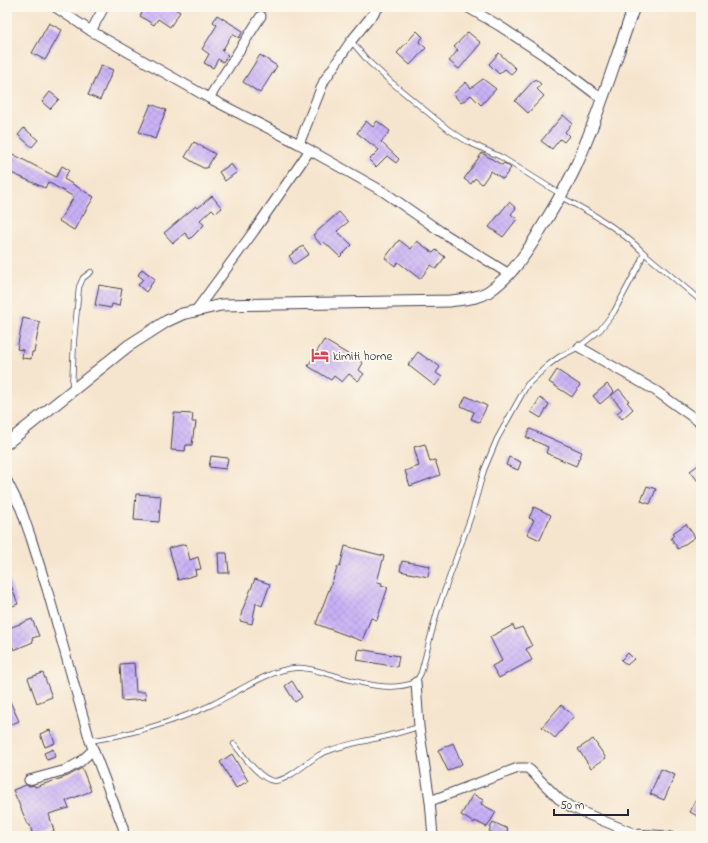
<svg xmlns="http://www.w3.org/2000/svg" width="708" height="843" viewBox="0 0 708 843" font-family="'Indie Flower',sans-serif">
<defs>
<pattern id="building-cross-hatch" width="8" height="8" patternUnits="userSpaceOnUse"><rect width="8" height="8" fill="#c9b0f6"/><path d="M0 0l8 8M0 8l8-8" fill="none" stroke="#ac97d4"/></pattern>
</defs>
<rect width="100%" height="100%" fill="#fbf7ec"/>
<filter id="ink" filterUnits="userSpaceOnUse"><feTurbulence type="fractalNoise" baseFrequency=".025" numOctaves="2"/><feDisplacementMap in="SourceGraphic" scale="8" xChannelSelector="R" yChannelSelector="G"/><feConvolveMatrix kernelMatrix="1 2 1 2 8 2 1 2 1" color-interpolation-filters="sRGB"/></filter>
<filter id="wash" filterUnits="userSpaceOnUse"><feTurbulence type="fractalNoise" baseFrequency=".012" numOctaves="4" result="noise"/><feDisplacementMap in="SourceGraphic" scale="16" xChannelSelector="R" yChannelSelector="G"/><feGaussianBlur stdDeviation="0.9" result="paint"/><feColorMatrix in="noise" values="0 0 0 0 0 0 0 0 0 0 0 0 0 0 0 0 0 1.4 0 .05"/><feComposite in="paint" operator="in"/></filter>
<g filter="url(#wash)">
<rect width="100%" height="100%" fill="#f6e5ce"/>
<g id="blocks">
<!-- building -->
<g fill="url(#building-cross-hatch)">
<path d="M 146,7 L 172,7 L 180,12 L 170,27 L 158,19 L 154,25 L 140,16 Z"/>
<path d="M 217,15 L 243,31 L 239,38 L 232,34 L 222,51 L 228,55 L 223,62 L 218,59 L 213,68 L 204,63 L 209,54 L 202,49 L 217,25 L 213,22 Z"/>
<path d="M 49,23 L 62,30 L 45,60 L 32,53 Z"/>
<path d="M 417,31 L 423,37 L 419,42 L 426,48 L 410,65 L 397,53 Z"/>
<path d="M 468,32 L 481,43 L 459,69 L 449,61 L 458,50 L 454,47 Z"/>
<path d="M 499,53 L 516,69 L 511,74 L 505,69 L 499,74 L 489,64 Z"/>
<path d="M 260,55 L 277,66 L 260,93 L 243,82 Z"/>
<path d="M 101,65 L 113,70 L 100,100 L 88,95 Z"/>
<path d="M 483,79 L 496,89 L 481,105 L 471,95 L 461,103 L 453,94 L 466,82 L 471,88 Z"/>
<path d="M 535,79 L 541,84 L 537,89 L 544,96 L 528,113 L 515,101 Z"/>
<path d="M 50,92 L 59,99 L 50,109 L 42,102 Z"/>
<path d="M 151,104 L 166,110 L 155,139 L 139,132 Z"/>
<path d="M 563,115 L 572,123 L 565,132 L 569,136 L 564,142 L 560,139 L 552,149 L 541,141 Z"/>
<path d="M 366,121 L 373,127 L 377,121 L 390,131 L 381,142 L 399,159 L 396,163 L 387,156 L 376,167 L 369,160 L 379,150 L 357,133 Z"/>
<path d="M 24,128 L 38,140 L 32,147 L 18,135 Z"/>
<path d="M 194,142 L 215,154 L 207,168 L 203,168 L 185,157 Z"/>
<path d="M 7,151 L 56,177 L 62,166 L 69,170 L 64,179 L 94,197 L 74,230 L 59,221 L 74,197 L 48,182 L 45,188 L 7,171 Z"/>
<path d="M 482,153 L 502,165 L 504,163 L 511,168 L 503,179 L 491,171 L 482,184 L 475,178 L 471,184 L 464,179 Z"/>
<path d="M 231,164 L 237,172 L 225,181 L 219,172 Z"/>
<path d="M 212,196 L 222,208 L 216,213 L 212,209 L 200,220 L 204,225 L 190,239 L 185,233 L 173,243 L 164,233 L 196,206 L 198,208 Z"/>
<path d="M 509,202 L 516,208 L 511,214 L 517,219 L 503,237 L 489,227 Z"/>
<path d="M 339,212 L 348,222 L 337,231 L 352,245 L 340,257 L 324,242 L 321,245 L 313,235 Z"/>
<path d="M 399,240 L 411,249 L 417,241 L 433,253 L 436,250 L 445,257 L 436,269 L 431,265 L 420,279 L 398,262 L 395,266 L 385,258 Z"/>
<path d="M 303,246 L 309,254 L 294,264 L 289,256 Z"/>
<path d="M 142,269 L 155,279 L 146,292 L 138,285 L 143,279 L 138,275 Z"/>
<path d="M 99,285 L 122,289 L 119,306 L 112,304 L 111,308 L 95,305 Z"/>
<path d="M 23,318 L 40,322 L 34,352 L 32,352 L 31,359 L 22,358 L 23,350 L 17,349 Z"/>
<path d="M 324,340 L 363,363 L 359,370 L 364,374 L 358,381 L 349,374 L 342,382 L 334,376 L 331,380 L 308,366 Z"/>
<path d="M 418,352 L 429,360 L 430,359 L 440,367 L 436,373 L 442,377 L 435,386 L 408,365 Z"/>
<path d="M 557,370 L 580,385 L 572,397 L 549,382 Z"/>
<path d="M 607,384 L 614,392 L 600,404 L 593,396 Z"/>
<path d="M 619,389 L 629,401 L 627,402 L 633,409 L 622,419 L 617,413 L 622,409 L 611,396 Z"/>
<path d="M 466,396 L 487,406 L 479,422 L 471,419 L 474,412 L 461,406 Z"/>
<path d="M 540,398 L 549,404 L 541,418 L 531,412 Z"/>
<path d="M 174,413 L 193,414 L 192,422 L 196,422 L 195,429 L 194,429 L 192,445 L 186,445 L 185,451 L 171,450 Z"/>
<path d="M 530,429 L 582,452 L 576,466 L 546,453 L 548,447 L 526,437 Z"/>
<path d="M 425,444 L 430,462 L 435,460 L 440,475 L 410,486 L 405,471 L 419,466 L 414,447 Z"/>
<path d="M 211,456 L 228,458 L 226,469 L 209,467 Z"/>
<path d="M 509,457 L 521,462 L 518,470 L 506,465 Z"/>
<path d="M 701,463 L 701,485 L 690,471 Z"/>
<path d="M 647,486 L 656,489 L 650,504 L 641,501 Z"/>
<path d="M 136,494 L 161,496 L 159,522 L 134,520 Z"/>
<path d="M 534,507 L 551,515 L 540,540 L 527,534 L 534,520 L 529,518 Z"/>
<path d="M 686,524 L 695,537 L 678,549 L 671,538 L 674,535 L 673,533 Z"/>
<path d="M 186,544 L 190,560 L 198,557 L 201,569 L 195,570 L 196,575 L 178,580 L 169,548 Z"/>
<path d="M 345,546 L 384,556 L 377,582 L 382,583 L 381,585 L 388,587 L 377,620 L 371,618 L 362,641 L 316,624 L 338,566 L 340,567 Z"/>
<path d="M 218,553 L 227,553 L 229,573 L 219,573 Z"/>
<path d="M 402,561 L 430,566 L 428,577 L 400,571 Z"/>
<path d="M 8,577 L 18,604 L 7,608 L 7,578 Z"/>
<path d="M 255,579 L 270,584 L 262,606 L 256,603 L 252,624 L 240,621 L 242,611 Z"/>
<path d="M 32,619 L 39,636 L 32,638 L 33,642 L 14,650 L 7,633 L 7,629 Z"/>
<path d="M 513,625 L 515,630 L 522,627 L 532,646 L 526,649 L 532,660 L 499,678 L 492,666 L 502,661 L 490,637 Z"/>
<path d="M 359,649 L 399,656 L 397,667 L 357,660 Z"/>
<path d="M 628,653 L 634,659 L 627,665 L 621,660 Z"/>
<path d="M 134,663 L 136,692 L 145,692 L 146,699 L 122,701 L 120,664 Z"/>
<path d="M 43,673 L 52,697 L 37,703 L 28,678 Z"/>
<path d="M 292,681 L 302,697 L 295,702 L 285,686 Z"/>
<path d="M 7,695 L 19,721 L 7,726 Z"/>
<path d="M 561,705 L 574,716 L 555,738 L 542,727 Z"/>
<path d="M 50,730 L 55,743 L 45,747 L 40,734 Z"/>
<path d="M 593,739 L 606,758 L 591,768 L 578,749 Z"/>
<path d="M 453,743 L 462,764 L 448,771 L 438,750 Z"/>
<path d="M 53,749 L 55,757 L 47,760 L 44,753 Z"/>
<path d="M 232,754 L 248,781 L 236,788 L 220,762 Z"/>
<path d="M 82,768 L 91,791 L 66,801 L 69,808 L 49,814 L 54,831 L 40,836 L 33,836 L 30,825 L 28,825 L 13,790 L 26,785 L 30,786 L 34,785 L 35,787 L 68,776 Z"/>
<path d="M 661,769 L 675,775 L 664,800 L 650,794 Z"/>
<path d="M 701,790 L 701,818 L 690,812 Z"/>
<path d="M 473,794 L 483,800 L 481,804 L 496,812 L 487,827 L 475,821 L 474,823 L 461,815 Z"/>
<path d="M 493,822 L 508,829 L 505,836 L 499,836 L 489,831 Z"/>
</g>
</g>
</g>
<g filter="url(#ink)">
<use href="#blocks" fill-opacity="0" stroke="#423f51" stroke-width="1"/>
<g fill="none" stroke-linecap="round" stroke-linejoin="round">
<!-- service casing -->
<g stroke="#423f51" stroke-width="6">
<g id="service">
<path d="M 351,41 L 369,62 L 391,82 L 449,130 L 468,142 L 501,157 L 562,195"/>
<path d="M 644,253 L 701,301"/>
<path d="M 72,389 L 74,340 L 79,287 L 83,278 L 91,272"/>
<path d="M 90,741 C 131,734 171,723 209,706 C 233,695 270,669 295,668 C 304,667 313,670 322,672 C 352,680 387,694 416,682 L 421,673 L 437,612 L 471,516 L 484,470 L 497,439 L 527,385 L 547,366 L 559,357 L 579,347 L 600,330 L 614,312 L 639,265 L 644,253 C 620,229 590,212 561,197"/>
<path d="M 234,744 C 242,754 260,780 274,781 C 288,781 307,762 319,755 C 334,747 352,744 369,740 C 386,737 402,732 419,727"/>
</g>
</g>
<!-- minor casing -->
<g stroke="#423f51" stroke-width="11">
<g id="minor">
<path d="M 55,7 L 91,31 L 209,98 L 299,144 L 384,192 L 440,231 L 509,274"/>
<path d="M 467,7 L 498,25 L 545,56 L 602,99"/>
<path d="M 91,31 L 104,7"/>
<path d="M 209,98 L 261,16"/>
<path d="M 299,144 L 324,81 L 351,41 L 379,7"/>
<path d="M 197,309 L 254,231 L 310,150"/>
<path d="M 579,347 L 656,391 L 701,423"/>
<path d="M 7,481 L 21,509 L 31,538 L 47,589 L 90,741 L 123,827 L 124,836"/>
<path d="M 416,682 L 419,727 L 430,801 L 433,836"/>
<path d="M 29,780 L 66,770 L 80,762 L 93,750"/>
<path d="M 430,801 L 518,768 L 527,768 L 530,770 L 559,799 L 571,807 L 594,817 L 635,834 L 669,836"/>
</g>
</g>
<!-- tertiary casing -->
<g stroke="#423f51" stroke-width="13">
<path id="tertiary" d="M 7,443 L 128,346 L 167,321 L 182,314 L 221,305 L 450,301 C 463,299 477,299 488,292 C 512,276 528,251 542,227 C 554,207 566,188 576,166 C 599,115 615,60 634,7"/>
</g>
<!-- service -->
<use href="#service" stroke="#fff" stroke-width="4.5"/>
<!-- minor -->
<use href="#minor" stroke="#fff" stroke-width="9"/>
<!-- tertiary -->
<use href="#tertiary" stroke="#fff" stroke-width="11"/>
</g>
</g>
<!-- icons -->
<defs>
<g id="hotel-bare" transform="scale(1.38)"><path d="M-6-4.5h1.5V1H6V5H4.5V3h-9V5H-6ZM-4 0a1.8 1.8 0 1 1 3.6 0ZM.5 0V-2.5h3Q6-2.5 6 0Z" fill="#d1495b" stroke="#fbf7ec" stroke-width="2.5" paint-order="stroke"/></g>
</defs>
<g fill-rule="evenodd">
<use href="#hotel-bare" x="320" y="355"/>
</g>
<g text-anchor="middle" stroke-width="4" stroke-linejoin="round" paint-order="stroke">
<!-- poi labels -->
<g font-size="13" fill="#22223b" stroke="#fbf7ec" text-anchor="start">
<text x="333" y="360">kimiti home</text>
</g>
</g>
<!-- margin -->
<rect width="708" height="843" fill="none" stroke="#fbf7ec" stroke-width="24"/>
<!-- scale -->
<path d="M554 809v6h74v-6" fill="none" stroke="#22223b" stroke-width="2"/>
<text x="560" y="809" font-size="12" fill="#22223b" stroke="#fbf7ec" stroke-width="3" paint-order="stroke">50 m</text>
</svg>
